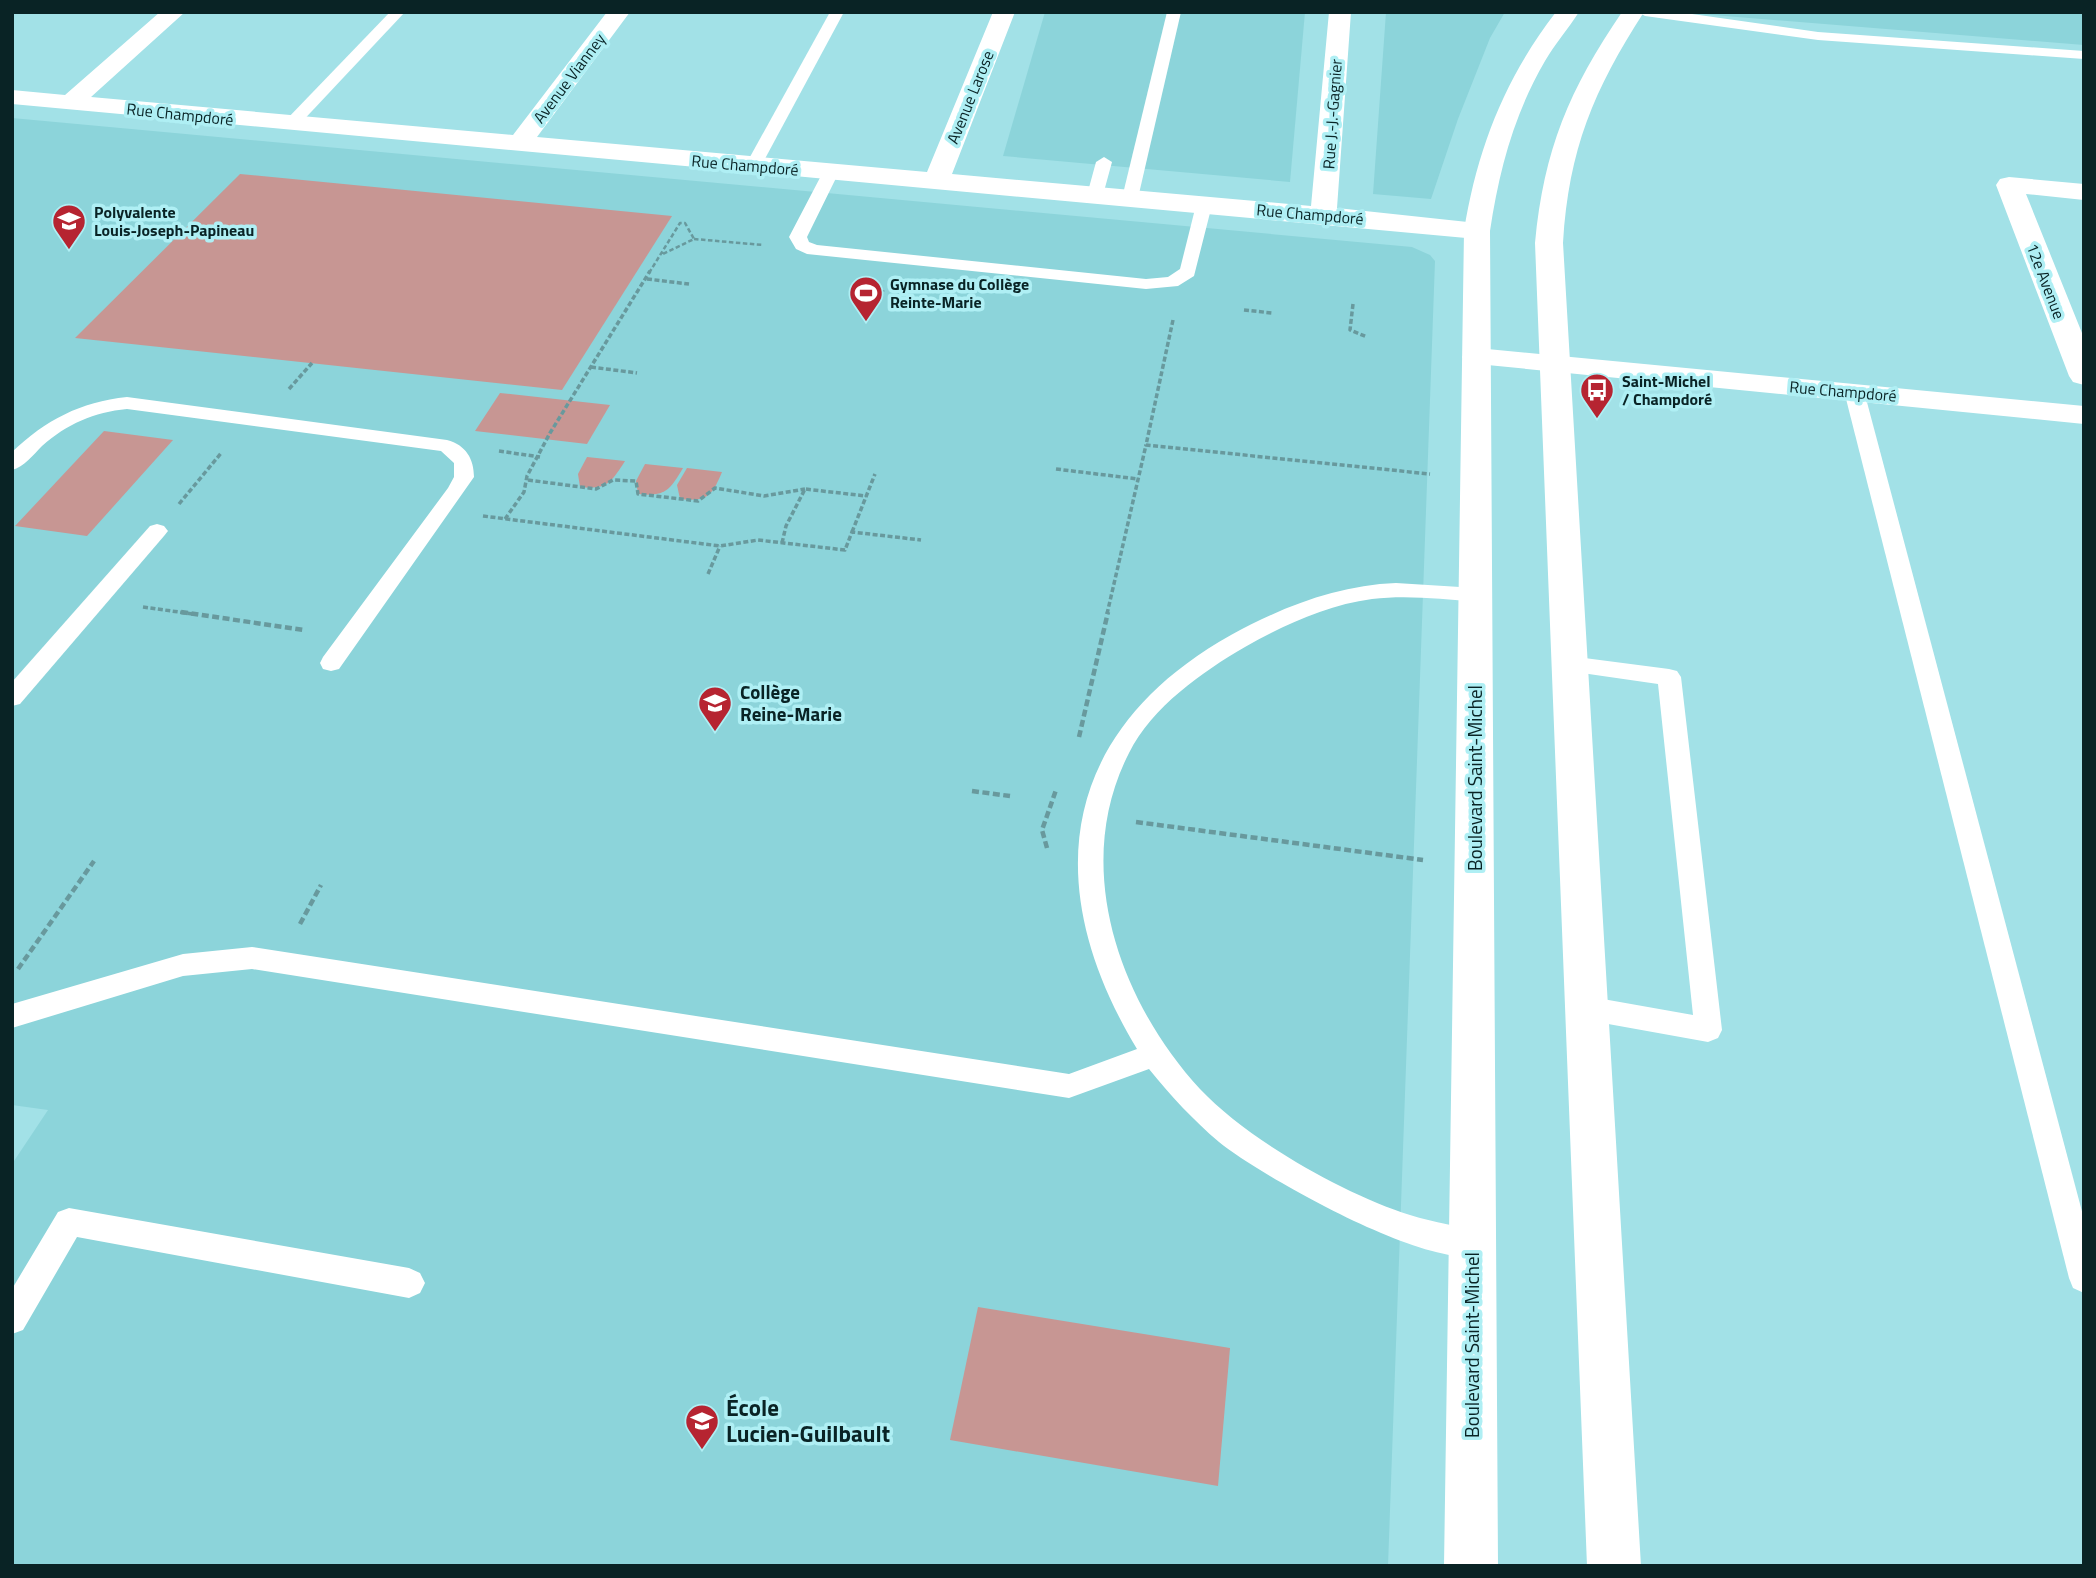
<svg xmlns="http://www.w3.org/2000/svg" width="2096" height="1578" viewBox="0 0 2096 1578" font-family="'Titillium Web',sans-serif">
<rect width="100%" height="100%" fill="#a2e1e7"/>
<!-- built -->
<g fill="#8cd4da">
<path d="M 1045,12 L 1305,12 L 1290,182 L 1003,156 Z"/>
<path d="M 1386,12 L 1505,12 L 1490,38 L 1458,119 L 1431,199 L 1373,194 Z"/>
<path d="M 1676,12 L 2084,12 L 2084,45 Z"/>
<path d="M 12,118 L 1412,247 L 1430,255 L 1435,261 L 1388,1566 L 12,1566 L 12,1164 L 48,1110 L 12,1105 Z"/>
</g>
<!-- green -->
<g fill="#c79693">
<path d="M 240,174 L 672,216 L 562,390 L 75,338 Z"/>
<path d="M 500,393 L 610,405 L 587,444 L 475,431 Z"/>
<path d="M 104,431 L 173,440 L 87,536 L 15,526 Z"/>
<path d="M 587,457 L 625,461 C 611,483 606,490 580,487 L 578,474 Z"/>
<path d="M 645,464 L 683,468 C 670,490 665,497 638,494 L 636,481 Z"/>
<path d="M 687,468 L 722,472 C 712,496 707,502 680,499 L 677,485 Z"/>
<path d="M 978,1307 L 1230,1348 L 1218,1486 L 950,1440 Z"/>
</g>
<g fill="none" stroke-linecap="round" stroke-linejoin="round">
<!-- path-far2 -->
<g stroke="#68999d" stroke-width="2.5" stroke-dasharray="4.5 2.5" stroke-linecap="butt">
<path d="M 694,239 L 763,245"/>
<path d="M 649,273 L 680,223 L 685,223 L 694,239 L 663,254"/>
</g>
<!-- path-far1 -->
<g stroke="#68999d" stroke-width="3.5" stroke-dasharray="5 2.5" stroke-linecap="butt">
<path d="M 647,279 L 689,284"/>
<path d="M 1353,304 L 1350,330 L 1367,337"/>
<path d="M 877,305 L 883,290"/>
<path d="M 1244,310 L 1272,313"/>
<path d="M 1173,320 L 1146,445 L 1430,474"/>
<path d="M 591,367 L 637,373"/>
<path d="M 289,389 L 312,363"/>
<path d="M 499,451 L 540,457"/>
<path d="M 1056,469 L 1138,479"/>
<path d="M 528,480 L 596,489 L 613,480 L 636,481 L 638,494 L 698,501 L 715,488 L 764,496 L 805,489"/>
<path d="M 179,504 L 222,452"/>
<path d="M 483,516 L 720,546 L 758,540 L 845,550 L 852,532 L 921,540"/>
<path d="M 505,519 L 524,492 L 527,476 L 550,433 L 650,271"/>
<path d="M 852,532 L 875,474"/>
<path d="M 782,543 L 786,526 L 805,489 L 866,496"/>
<path d="M 708,574 L 720,546"/>
<path d="M 143,607 L 193,614"/>
<path d="M 1107,614 L 1146,445"/>
</g>
<!-- path -->
<g stroke="#68999d" stroke-width="4.5" stroke-dasharray="7 3.5" stroke-linecap="butt">
<path d="M 181,612 L 304,630"/>
<path d="M 1079,737 L 1108,612"/>
<path d="M 972,791 L 1010,796"/>
<path d="M 1136,822 L 1423,860"/>
<path d="M 1047,848 L 1042,830 L 1056,790"/>
<path d="M 300,924 L 321,885"/>
<path d="M 18,969 L 94,861"/>
</g>
<!-- lane -->
<g fill="#fff" fill-rule="evenodd">
<path d="M 390,12 L 405,12 L 297,127 L 285,127 L 283,124 L 285,121 Z"/>
<path d="M 830,12 L 844,12 L 761,166 L 759,169 L 747,169 L 745,166 Z"/>
<path d="M 1167,12 L 1181,12 L 1138,198 L 1130,203 L 1122,198 Z"/>
<path d="M 1638,12 L 1678,12 L 1818,32 L 2084,51 L 2084,59 L 1818,40 L 1645,16 Z"/>
<path d="M 1104,157 L 1112,162 L 1103,195 L 1101,199 L 1089,199 L 1087,195 L 1096,162 Z"/>
<path d="M 831,167 L 839,172 L 807,237 L 809,242 L 817,245 L 1146,279 L 1168,277 L 1180,269 L 1196,205 L 1204,200 L 1212,205 L 1194,276 L 1178,286 L 1146,289 L 807,254 L 796,249 L 789,237 L 823,172 Z"/>
<path d="M 1854,385 L 1864,391 L 2084,1219 L 2084,1293 L 2073,1288 L 2069,1278 L 1844,391 Z"/>
<path d="M 127,397 L 447,440 C 466,445 474,459 474,477 L 339,669 L 331,671 L 323,669 L 320,663 L 323,657 L 448,488 L 454,477 L 454,463 L 441,451 L 127,409 C 94,412 67,424 42,446 C 33,455 24,467 12,470 L 12,452 C 46,420 80,402 127,397 Z"/>
<path d="M 157,524 L 164,526 L 168,531 L 164,536 L 20,704 L 12,706 L 12,682 L 150,526 Z"/>
<path d="M 1396,583 L 1476,588 L 1484,590 L 1487,595 L 1484,600 L 1476,602 C 1442,599 1407,595 1372,599 C 1327,605 1284,625 1245,647 C 1202,672 1152,707 1129,753 C 1071,866 1119,1001 1200,1089 C 1248,1140 1344,1194 1410,1215 C 1434,1223 1460,1225 1484,1234 L 1488,1244 L 1484,1254 C 1434,1274 1261,1176 1219,1142 C 1193,1120 1171,1096 1149,1069 L 1069,1098 L 252,969 L 183,976 L 12,1028 L 12,1004 L 183,954 L 252,947 L 1069,1074 L 1137,1049 C 1039,887 1058,732 1231,635 C 1282,607 1338,585 1396,583 Z"/>
<path d="M 1569,656 L 1669,669 L 1677,671 L 1681,677 L 1722,1030 L 1718,1038 L 1708,1042 L 1586,1020 L 1576,1016 L 1572,1008 L 1576,1000 L 1586,996 L 1693,1015 L 1658,684 L 1561,670 L 1558,664 L 1561,658 Z"/>
<path d="M 69,1208 L 409,1268 L 420,1273 L 425,1283 L 420,1293 L 409,1298 L 77,1237 L 23,1330 L 12,1334 L 12,1289 L 58,1212 Z"/>
</g>
<!-- street -->
<g fill="#fff" fill-rule="evenodd">
<path d="M 160,12 L 185,12 L 91,97 L 513,135 L 607,12 L 630,12 L 537,137 L 927,172 L 993,12 L 1015,12 L 952,174 L 1311,206 L 1329,12 L 1351,12 L 1337,208 L 1477,223 L 1487,225 L 1490,231 L 1487,237 L 1477,239 L 12,104 L 12,90 L 65,95 Z"/>
<path d="M 2009,177 L 2084,184 L 2084,200 L 2026,194 L 2084,338 L 2084,385 L 2073,382 L 2069,376 L 1996,185 L 2000,179 Z"/>
<path d="M 1477,348 L 2084,406 L 2084,424 L 1467,363 L 1462,357 L 1467,351 Z"/>
</g>
<!-- secondary -->
<g fill="#fff" fill-rule="evenodd">
<path d="M 1556,12 L 1579,12 C 1568,29 1555,44 1545,61 C 1514,114 1499,171 1490,231 L 1498,1566 L 1444,1566 L 1464,231 C 1477,149 1505,78 1556,12 Z"/>
<path d="M 1622,12 L 1644,12 C 1593,91 1569,149 1563,243 L 1641,1566 L 1587,1566 L 1535,243 C 1544,149 1569,90 1622,12 Z"/>
</g>
</g>
<!-- icons -->
<defs>
<g id="school-pin" transform="scale(1.75)"><path d="M0 17L-7.5 6A9.5 9.5 0 1 1 7.5 6Z" fill="#b62431" stroke="#afeff4"/><path d="M0-5L7-2L0 1L-7-2ZM-4 1L0 2.5L4 1V4Q0 6-4 4Z" fill="#fff"/></g>
<g id="stadium-pin" transform="scale(1.75)"><path d="M0 17L-7.5 6A9.5 9.5 0 1 1 7.5 6Z" fill="#b62431" stroke="#afeff4"/><path d="M0-5a6.5 5 0 1 0 0 10a6.5 5 0 1 0 0-10ZM-3.5-1.8h7v3.6h-7Z" fill="#fff"/></g>
<g id="bus-pin" transform="scale(1.75)"><path d="M0 17L-7.5 6A9.5 9.5 0 1 1 7.5 6Z" fill="#b62431" stroke="#afeff4"/><path d="M-5-6H5V4H4V6H2V4H-2V6H-4V4H-5ZM-3.5-4V0h7V-4ZM-3.5 1.2v1.5H-2V1.2ZM2 1.2v1.5H3.5V1.2Z" fill="#fff"/></g>
</defs>
<g fill-rule="evenodd">
<use href="#school-pin" x="69" y="221"/>
<use href="#stadium-pin" x="866" y="293"/>
<use href="#bus-pin" x="1597" y="390"/>
<use href="#school-pin" x="715" y="703"/>
<use href="#school-pin" x="702" y="1421"/>
</g>
<g text-anchor="middle" stroke-width="7" stroke-linejoin="round" paint-order="stroke">
<!-- far-street labels -->
<g font-size="16" fill="#092325" stroke="#afeff4">
<text transform="translate(569 78) rotate(-53)" y="6">Avenue Vianney</text>
<text transform="translate(970 97) rotate(-68)" y="6">Avenue Larose</text>
<text transform="translate(180 114) rotate(6)" y="6">Rue Champdoré</text>
<text transform="translate(1332 114) rotate(-86)" y="6">Rue J.-J.-Gagnier</text>
<text transform="translate(745 165) rotate(5)" y="6">Rue Champdoré</text>
<text transform="translate(1310 214) rotate(5)" y="6">Rue Champdoré</text>
<text transform="translate(2046 281) rotate(69)" y="6">12e Avenue</text>
<text transform="translate(1843 391) rotate(5)" y="6">Rue Champdoré</text>
</g>
<!-- far-poi labels -->
<g font-size="16" font-weight="bold" fill="#092325" stroke="#afeff4" text-anchor="start">
<text x="94" y="218">Polyvalente<tspan x="94" dy="18">Louis-Joseph-Papineau</tspan></text>
<text x="890" y="290">Gymnase du Collège<tspan x="890" dy="18">Reinte-Marie</tspan></text>
<text x="1622" y="387">Saint-Michel<tspan x="1622" dy="18">/ Champdoré</tspan></text>
</g>
<!-- poi labels -->
<g font-size="19" font-weight="bold" fill="#092325" stroke="#afeff4" text-anchor="start">
<text x="740" y="699">Collège<tspan x="740" dy="22">Reine-Marie</tspan></text>
</g>
<!-- street labels -->
<g font-size="19" fill="#092325" stroke="#afeff4">
<text transform="translate(1475 778) rotate(-90)" y="7">Boulevard Saint-Michel</text>
<text transform="translate(1472 1345) rotate(-90)" y="7">Boulevard Saint-Michel</text>
</g>
<!-- near-poi labels -->
<g font-size="23" font-weight="bold" fill="#092325" stroke="#afeff4" text-anchor="start">
<text x="726" y="1416">École<tspan x="726" dy="26">Lucien-Guilbault</tspan></text>
</g>
</g>
<!-- border -->
<rect width="2096" height="1578" fill="none" stroke="#092325" stroke-width="28"/>
</svg>
